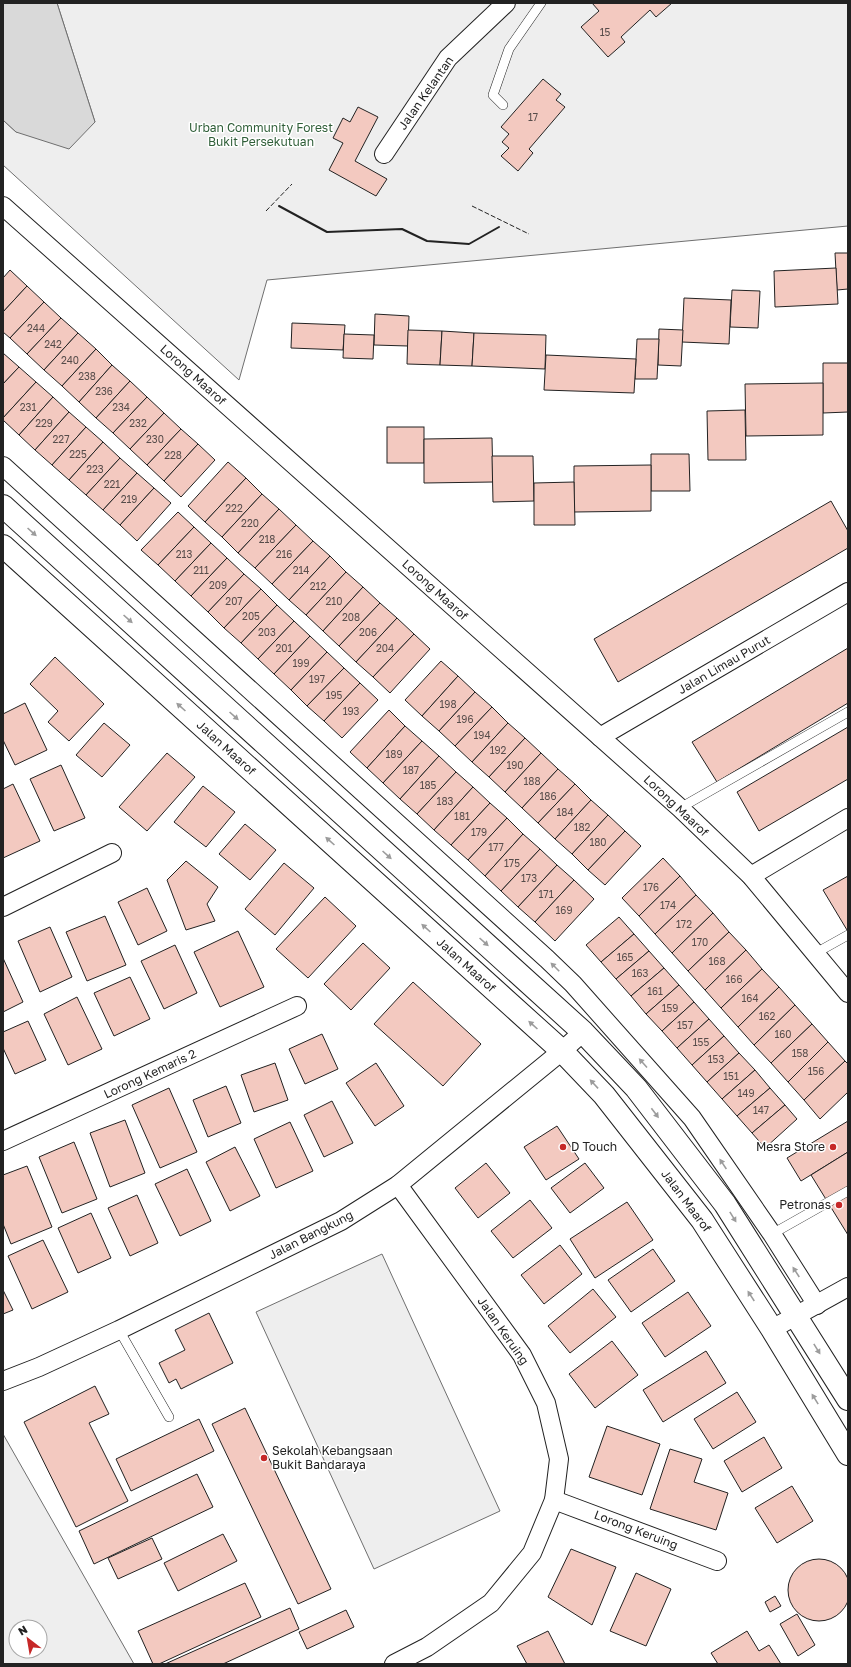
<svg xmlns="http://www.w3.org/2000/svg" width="851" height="1667" viewBox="0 0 851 1667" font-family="'Golos Text',sans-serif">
<rect width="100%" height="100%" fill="#fff"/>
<!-- green -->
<g fill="#eee" stroke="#6f6f6f" fill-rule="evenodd">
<path d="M 57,3 L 848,3 L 848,226 L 267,280 L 239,380 L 3,165 L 3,120 L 16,132 L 95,122 Z"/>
<path d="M 382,1254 L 500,1511 L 374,1569 L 256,1312 Z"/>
<path d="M 3,1434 L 134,1664 L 3,1664 ZM 16,1627 L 40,1627 L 40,1651 L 16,1651 Z"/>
</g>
<!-- water -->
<path fill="#d9d9d9" stroke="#6f6f6f" d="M 3,3 L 57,3 L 95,122 L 69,149 L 16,132 L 3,120 Z"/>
<!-- building -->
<g fill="#f3c9c0" stroke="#222">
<path d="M 592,3 L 672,3 L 656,17 L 650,10 L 621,37 L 625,42 L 608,57 L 581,27 L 599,11 Z"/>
<path d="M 543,79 L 561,94 L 556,100 L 565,107 L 529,149 L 533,153 L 518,171 L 501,156 L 509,148 L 502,142 L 509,134 L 501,127 Z"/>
<path d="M 358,107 L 378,117 L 355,161 L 387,179 L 376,196 L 329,170 L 343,143 L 333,138 L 343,118 L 350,122 Z"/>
<path d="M 835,253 L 848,253 L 848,289 L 837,290 Z"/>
<path d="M 836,268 L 838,304 L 775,307 L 774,271 Z"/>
<path d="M 10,270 L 27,286 L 3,312 L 3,278 Z"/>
<path d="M 27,286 L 44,302 L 10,338 L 3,332 L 3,312 Z"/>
<path d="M 732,290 L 760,291 L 758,328 L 730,327 Z"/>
<path d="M 684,298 L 731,300 L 729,344 L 682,342 Z"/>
<path d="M 44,302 L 61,318 L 27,354 L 10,338 Z"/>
<path d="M 375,314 L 409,316 L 408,346 L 374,345 Z"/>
<path d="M 61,318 L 78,333 L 44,370 L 27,354 Z"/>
<path d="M 292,323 L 345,325 L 343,350 L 291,348 Z"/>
<path d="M 659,329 L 683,330 L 681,366 L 658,365 Z"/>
<path d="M 408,330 L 442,331 L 440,365 L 407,364 Z"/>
<path d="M 442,331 L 474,333 L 472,366 L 440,365 Z"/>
<path d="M 78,333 L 96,349 L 62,386 L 44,370 Z"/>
<path d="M 474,333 L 546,335 L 545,369 L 472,366 Z"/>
<path d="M 344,334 L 374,335 L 373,359 L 343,358 Z"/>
<path d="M 637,339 L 659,339 L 657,379 L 635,379 Z"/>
<path d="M 96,349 L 112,365 L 79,402 L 62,386 Z"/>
<path d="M 3,353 L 19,367 L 3,384 Z"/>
<path d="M 546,355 L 636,359 L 634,393 L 544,390 Z"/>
<path d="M 823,363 L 848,363 L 848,412 L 823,413 Z"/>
<path d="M 112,365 L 130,381 L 96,418 L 79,402 Z"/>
<path d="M 19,367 L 36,382 L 3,418 L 3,384 Z"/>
<path d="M 130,381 L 147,397 L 113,433 L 96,418 Z"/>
<path d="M 36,382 L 53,397 L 19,435 L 3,420 L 3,418 Z"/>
<path d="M 823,383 L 823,435 L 746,436 L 745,384 Z"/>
<path d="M 53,397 L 69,412 L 35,450 L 19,435 Z"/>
<path d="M 147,397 L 164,413 L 130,449 L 113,433 Z"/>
<path d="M 745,410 L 746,460 L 708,460 L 707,411 Z"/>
<path d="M 69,412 L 86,427 L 52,465 L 35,450 Z"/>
<path d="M 164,413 L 181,429 L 147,465 L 130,449 Z"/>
<path d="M 86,427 L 103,442 L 69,480 L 52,465 Z"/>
<rect x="387" y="427" width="37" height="36"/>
<path d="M 181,429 L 198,444 L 164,481 L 147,465 Z"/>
<path d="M 492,438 L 493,482 L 424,483 L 424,439 Z"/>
<path d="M 103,442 L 120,458 L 86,495 L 69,480 Z"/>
<path d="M 198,444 L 215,460 L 181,497 L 164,481 Z"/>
<path d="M 651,454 L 689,454 L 690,491 L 651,491 Z"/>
<path d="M 492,456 L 533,456 L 534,501 L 493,502 Z"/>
<path d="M 120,458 L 137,473 L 103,510 L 86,495 Z"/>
<path d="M 228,462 L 246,478 L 205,522 L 188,506 Z"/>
<path d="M 651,465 L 651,511 L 574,512 L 574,466 Z"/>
<path d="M 137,473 L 154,488 L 120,525 L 103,510 Z"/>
<path d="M 246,478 L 262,494 L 222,537 L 205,522 Z"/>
<path d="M 574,482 L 575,525 L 534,525 L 534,483 Z"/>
<path d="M 154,488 L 171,503 L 137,541 L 120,525 Z"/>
<path d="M 262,494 L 279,509 L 238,553 L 222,537 Z"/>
<path d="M 831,501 L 848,531 L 848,548 L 618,682 L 594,639 Z"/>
<path d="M 279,509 L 296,525 L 255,568 L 238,553 Z"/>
<path d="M 178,512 L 194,527 L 158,565 L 141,550 Z"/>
<path d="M 296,525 L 313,541 L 272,584 L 255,568 Z"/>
<path d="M 194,527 L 211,543 L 175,581 L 158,565 Z"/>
<path d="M 313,541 L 330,556 L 289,600 L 272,584 Z"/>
<path d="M 211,543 L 227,558 L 191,596 L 175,581 Z"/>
<path d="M 330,556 L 346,572 L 306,615 L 289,600 Z"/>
<path d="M 227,558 L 244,574 L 208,612 L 191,596 Z"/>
<path d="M 346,572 L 363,587 L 323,631 L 306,615 Z"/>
<path d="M 244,574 L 261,589 L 224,628 L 208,612 Z"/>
<path d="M 363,587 L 380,603 L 339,646 L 323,631 Z"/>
<path d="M 261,589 L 277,605 L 241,643 L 224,628 Z"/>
<path d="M 380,603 L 397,618 L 356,662 L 339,646 Z"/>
<path d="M 277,605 L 294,621 L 258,659 L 241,643 Z"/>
<path d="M 397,618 L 414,634 L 373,677 L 356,662 Z"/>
<path d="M 294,621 L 310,636 L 274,674 L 258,659 Z"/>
<path d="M 414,634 L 430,649 L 390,693 L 373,677 Z"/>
<path d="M 310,636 L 327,652 L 291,690 L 274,674 Z"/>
<path d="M 848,648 L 848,703 L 717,782 L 692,742 Z"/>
<path d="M 327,652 L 344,668 L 307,706 L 291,690 Z"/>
<path d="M 55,657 L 104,704 L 69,741 L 48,722 L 58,711 L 30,684 Z"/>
<path d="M 441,661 L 458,676 L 422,716 L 405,700 Z"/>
<path d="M 344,668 L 360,683 L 324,721 L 307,706 Z"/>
<path d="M 458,676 L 475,692 L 439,731 L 422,716 Z"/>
<path d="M 360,683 L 378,700 L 342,738 L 324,721 Z"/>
<path d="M 475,692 L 492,707 L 455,746 L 439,731 Z"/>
<path d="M 25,703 L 47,750 L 15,765 L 3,740 L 3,714 Z"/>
<path d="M 492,707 L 508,723 L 472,762 L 455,746 Z"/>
<path d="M 389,710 L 405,726 L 367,768 L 350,752 Z"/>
<path d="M 104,723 L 130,745 L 102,777 L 76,755 Z"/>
<path d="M 508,723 L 525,738 L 489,777 L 472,762 Z"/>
<path d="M 405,726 L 422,741 L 383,783 L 367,768 Z"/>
<path d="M 848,727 L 848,779 L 759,831 L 737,792 Z"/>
<path d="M 525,738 L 541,753 L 505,792 L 489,777 Z"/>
<path d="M 422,741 L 439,756 L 400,799 L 383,783 Z"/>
<path d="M 167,753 L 195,777 L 147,831 L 119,807 Z"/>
<path d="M 541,753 L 558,769 L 522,808 L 505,792 Z"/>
<path d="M 439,756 L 456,772 L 417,814 L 400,799 Z"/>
<path d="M 61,765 L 85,818 L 54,831 L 30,779 Z"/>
<path d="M 558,769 L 575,784 L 538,823 L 522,808 Z"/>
<path d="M 456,772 L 473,787 L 434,830 L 417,814 Z"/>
<path d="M 13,784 L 40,841 L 3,858 L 3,789 Z"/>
<path d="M 575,784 L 591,800 L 555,839 L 538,823 Z"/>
<path d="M 203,786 L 235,812 L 206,847 L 174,822 Z"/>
<path d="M 473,787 L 490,803 L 451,845 L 434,830 Z"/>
<path d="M 591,800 L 608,815 L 572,854 L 555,839 Z"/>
<path d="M 490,803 L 507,818 L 468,860 L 451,845 Z"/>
<path d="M 608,815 L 625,831 L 588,870 L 572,854 Z"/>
<path d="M 507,818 L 523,834 L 485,876 L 468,860 Z"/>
<path d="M 245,824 L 276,850 L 250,880 L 219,854 Z"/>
<path d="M 625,831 L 641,846 L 605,885 L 588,870 Z"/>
<path d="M 523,834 L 540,849 L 501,891 L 485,876 Z"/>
<path d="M 540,849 L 557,865 L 518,907 L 501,891 Z"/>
<path d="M 663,858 L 680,876 L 639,916 L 622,898 Z"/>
<path d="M 186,861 L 218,887 L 207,904 L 215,921 L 186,930 L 167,880 Z"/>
<path d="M 284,863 L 314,888 L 275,935 L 245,909 Z"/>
<path d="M 557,865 L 574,880 L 535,922 L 518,907 Z"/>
<path d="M 680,876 L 696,895 L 655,934 L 639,916 Z"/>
<path d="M 848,876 L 848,929 L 847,930 L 823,890 Z"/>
<path d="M 574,880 L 594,899 L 555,941 L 535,922 Z"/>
<path d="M 147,888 L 167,931 L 138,945 L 118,902 Z"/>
<path d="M 696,895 L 713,913 L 672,953 L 655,934 Z"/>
<path d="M 325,897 L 356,926 L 308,978 L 276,949 Z"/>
<path d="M 713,913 L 729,932 L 688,971 L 672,953 Z"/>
<path d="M 105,916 L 126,965 L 87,981 L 66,932 Z"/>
<path d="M 619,917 L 634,934 L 601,962 L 586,945 Z"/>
<path d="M 50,927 L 72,977 L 40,992 L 18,941 Z"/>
<path d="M 238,931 L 264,987 L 220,1007 L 194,952 Z"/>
<path d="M 729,932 L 746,950 L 705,990 L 688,971 Z"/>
<path d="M 634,934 L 649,951 L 616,979 L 601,962 Z"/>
<path d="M 363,943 L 390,968 L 351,1010 L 324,984 Z"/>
<path d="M 175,945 L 197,993 L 164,1009 L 141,961 Z"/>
<path d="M 746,950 L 762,969 L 721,1008 L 705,990 Z"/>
<path d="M 649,951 L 664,968 L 631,996 L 616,979 Z"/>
<path d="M 3,958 L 23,1002 L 3,1012 Z"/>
<path d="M 664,968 L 679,985 L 646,1014 L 631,996 Z"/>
<path d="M 762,969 L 779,987 L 738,1027 L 721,1008 Z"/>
<path d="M 130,977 L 150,1019 L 114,1036 L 94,993 Z"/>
<path d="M 413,982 L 481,1044 L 443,1086 L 374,1024 Z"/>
<path d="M 679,985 L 694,1002 L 662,1031 L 646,1014 Z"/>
<path d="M 779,987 L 795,1005 L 754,1045 L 738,1027 Z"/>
<path d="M 77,997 L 102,1049 L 68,1065 L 44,1014 Z"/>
<path d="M 694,1002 L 709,1019 L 677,1048 L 662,1031 Z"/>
<path d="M 795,1005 L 812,1024 L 771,1063 L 754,1045 Z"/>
<path d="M 709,1019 L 724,1036 L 692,1065 L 677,1048 Z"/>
<path d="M 28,1021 L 46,1060 L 15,1074 L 3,1048 L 3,1032 Z"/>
<path d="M 812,1024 L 828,1042 L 788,1082 L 771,1063 Z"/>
<path d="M 322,1034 L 338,1069 L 305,1084 L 289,1049 Z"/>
<path d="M 724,1036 L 739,1053 L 707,1082 L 692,1065 Z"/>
<path d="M 828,1042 L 845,1061 L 804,1100 L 788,1082 Z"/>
<path d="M 739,1053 L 755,1070 L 722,1099 L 707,1082 Z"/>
<path d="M 845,1061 L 848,1064 L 848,1092 L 820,1119 L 804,1100 Z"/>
<path d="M 275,1063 L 288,1100 L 254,1112 L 241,1075 Z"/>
<path d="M 376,1063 L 404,1106 L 375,1126 L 346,1083 Z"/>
<path d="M 755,1070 L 770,1088 L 737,1116 L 722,1099 Z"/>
<path d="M 226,1086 L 241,1123 L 208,1137 L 193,1100 Z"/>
<path d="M 169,1088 L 197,1152 L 160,1168 L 132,1105 Z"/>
<path d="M 770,1088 L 785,1105 L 752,1133 L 737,1116 Z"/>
<path d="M 332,1101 L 353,1143 L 324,1157 L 304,1115 Z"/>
<path d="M 785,1105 L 797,1119 L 765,1148 L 752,1133 Z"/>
<path d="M 125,1120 L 145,1173 L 110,1187 L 90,1133 Z"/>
<path d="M 848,1121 L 848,1152 L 801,1181 L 787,1158 Z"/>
<path d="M 290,1122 L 313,1171 L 276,1188 L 254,1139 Z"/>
<path d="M 557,1126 L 579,1159 L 546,1180 L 524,1147 Z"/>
<path d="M 74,1142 L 97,1199 L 62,1213 L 39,1157 Z"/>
<path d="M 235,1147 L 260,1196 L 230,1211 L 206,1162 Z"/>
<path d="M 848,1152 L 848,1235 L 811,1175 Z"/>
<path d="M 486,1163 L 510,1193 L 478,1218 L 455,1188 Z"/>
<path d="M 585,1163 L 604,1188 L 570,1213 L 551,1188 Z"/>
<path d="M 27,1166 L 52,1227 L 11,1244 L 3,1224 L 3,1175 Z"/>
<path d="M 187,1169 L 211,1221 L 180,1236 L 155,1184 Z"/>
<path d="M 137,1195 L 158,1243 L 130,1256 L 108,1208 Z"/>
<path d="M 530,1200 L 552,1228 L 513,1258 L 491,1231 Z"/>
<path d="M 627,1202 L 653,1240 L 595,1278 L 570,1239 Z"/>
<path d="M 91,1213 L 111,1258 L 78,1273 L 58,1228 Z"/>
<path d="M 43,1240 L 68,1292 L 32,1309 L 8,1256 Z"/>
<path d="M 560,1245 L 582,1274 L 544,1304 L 521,1275 Z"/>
<path d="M 653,1249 L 675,1281 L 631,1312 L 608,1280 Z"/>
<path d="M 593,1289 L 616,1317 L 570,1353 L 548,1326 Z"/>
<path d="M 3,1290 L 13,1310 L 3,1314 Z"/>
<path d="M 688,1292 L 711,1326 L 665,1357 L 642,1323 Z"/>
<path d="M 209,1313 L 233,1363 L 181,1389 L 176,1379 L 169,1383 L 159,1363 L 185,1350 L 175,1330 Z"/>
<path d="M 612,1341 L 638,1375 L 595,1408 L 569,1374 Z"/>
<path d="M 706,1351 L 726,1383 L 663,1422 L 643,1390 Z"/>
<path d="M 95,1386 L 109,1414 L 89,1423 L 128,1501 L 76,1527 L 24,1422 Z"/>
<path d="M 737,1392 L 756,1422 L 713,1449 L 694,1419 Z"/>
<path d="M 245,1408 L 331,1589 L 298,1604 L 212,1424 Z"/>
<path d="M 199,1419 L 214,1451 L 131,1491 L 116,1459 Z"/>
<path d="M 607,1426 L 660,1444 L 642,1495 L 589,1477 Z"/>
<path d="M 764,1437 L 782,1468 L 742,1492 L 724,1461 Z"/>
<path d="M 670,1449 L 702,1459 L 694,1482 L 728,1493 L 716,1530 L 650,1509 Z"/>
<path d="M 197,1474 L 213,1507 L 94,1564 L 79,1531 Z"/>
<path d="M 792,1486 L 813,1521 L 777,1543 L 755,1508 Z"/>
<path d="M 223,1534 L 237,1561 L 178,1591 L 164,1563 Z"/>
<path d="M 152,1538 L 162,1559 L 118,1579 L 108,1558 Z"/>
<path d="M 571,1549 L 616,1567 L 592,1625 L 548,1597 Z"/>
<circle cx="819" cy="1590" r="31"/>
<path d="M 636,1573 L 671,1589 L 646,1646 L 610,1631 Z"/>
<path d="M 245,1583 L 261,1617 L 159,1664 L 153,1664 L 138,1631 Z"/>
<path d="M 775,1596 L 781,1606 L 770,1612 L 765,1602 Z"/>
<path d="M 290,1608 L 299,1629 L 223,1664 L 165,1664 Z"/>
<path d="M 346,1610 L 354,1627 L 307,1649 L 299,1632 Z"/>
<path d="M 797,1614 L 815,1645 L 798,1656 L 780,1624 Z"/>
<path d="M 548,1631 L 565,1664 L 527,1664 L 517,1646 Z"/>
<path d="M 747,1631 L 759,1651 L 769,1645 L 781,1664 L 718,1664 L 711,1653 Z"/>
</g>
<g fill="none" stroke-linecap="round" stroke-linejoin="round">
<!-- service casing -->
<g stroke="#222" stroke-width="10">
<g id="service">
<path d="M 503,105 L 493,95 L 509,49 L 541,3"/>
<path d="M 680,808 L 848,712"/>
<path d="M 814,954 L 848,935"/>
<path d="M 772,1234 L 848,1191"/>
<path d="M 119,1330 L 169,1417"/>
</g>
</g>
<!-- minor casing -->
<g stroke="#222" stroke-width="20">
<g id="minor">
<path d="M 384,154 L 448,58 L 506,3"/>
<path d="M 3,206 L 680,808 L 751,876 L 848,993"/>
<path d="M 3,466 L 547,959 L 573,984 L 692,1118 L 772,1234 L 817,1305"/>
<path d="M 600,737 L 848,592"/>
<path d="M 751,876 L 848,818"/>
<path d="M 3,907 L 112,853"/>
<path d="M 3,1141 L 297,1006"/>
<path d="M 772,1329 L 848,1287"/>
<path d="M 3,1381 L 39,1367 L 119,1330 L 341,1221 L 398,1185 L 562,1051 L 583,1032"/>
<path d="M 554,1500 L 717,1561"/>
<path d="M 394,1664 L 427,1647 L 491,1603 L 532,1553 L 554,1500 L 559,1459 L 546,1403 L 522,1355 L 398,1185"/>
</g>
</g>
<!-- secondary casing -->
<g stroke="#222" stroke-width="24">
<g id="secondary">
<path d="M 3,506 L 583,1032 L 636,1088 L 725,1204 L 848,1399"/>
<path d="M 3,546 L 562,1051 L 604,1095 L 702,1220 L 772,1329 L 848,1454"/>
</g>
</g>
<!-- service -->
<use href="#service" stroke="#fff" stroke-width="9"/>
<!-- minor -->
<use href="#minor" stroke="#fff" stroke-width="18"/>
<!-- secondary -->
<use href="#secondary" stroke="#fff" stroke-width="22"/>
<!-- fence -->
<g stroke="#222" stroke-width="1" stroke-dasharray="5 2" stroke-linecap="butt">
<path d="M 472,206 L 529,234"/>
<path d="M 266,211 L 292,184"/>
</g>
<!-- wall -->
<path stroke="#222" stroke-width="2" d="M 279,206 L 327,232 L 402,229 L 427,241 L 469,244 L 499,227"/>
</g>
<!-- one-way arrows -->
<defs><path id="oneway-solid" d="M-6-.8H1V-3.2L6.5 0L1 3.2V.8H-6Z"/></defs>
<g fill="#9c9c9c">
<use href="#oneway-solid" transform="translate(32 532) rotate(42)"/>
<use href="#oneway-solid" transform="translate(128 619) rotate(42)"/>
<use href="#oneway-solid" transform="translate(181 707) rotate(-138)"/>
<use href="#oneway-solid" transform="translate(234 716) rotate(42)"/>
<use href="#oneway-solid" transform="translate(330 841) rotate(-138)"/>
<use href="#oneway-solid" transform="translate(387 855) rotate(42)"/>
<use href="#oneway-solid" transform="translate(426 928) rotate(-138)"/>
<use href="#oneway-solid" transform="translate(484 942) rotate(42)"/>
<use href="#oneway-solid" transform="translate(555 967) rotate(-135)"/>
<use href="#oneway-solid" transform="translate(533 1025) rotate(-138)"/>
<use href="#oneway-solid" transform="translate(643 1063) rotate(-132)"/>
<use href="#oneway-solid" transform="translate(594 1084) rotate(-133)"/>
<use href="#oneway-solid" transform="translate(655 1113) rotate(53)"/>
<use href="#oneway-solid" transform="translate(723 1164) rotate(-124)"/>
<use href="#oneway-solid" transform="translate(733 1217) rotate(58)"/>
<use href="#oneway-solid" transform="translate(796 1272) rotate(-123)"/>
<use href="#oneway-solid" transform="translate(751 1296) rotate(-123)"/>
<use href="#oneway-solid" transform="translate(817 1349) rotate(58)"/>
<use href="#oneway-solid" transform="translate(815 1399) rotate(-122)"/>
</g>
<!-- markers -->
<g fill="#c62828" stroke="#fff" stroke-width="1.5">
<circle cx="563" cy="1147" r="4"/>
<circle cx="833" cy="1147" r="4"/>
<circle cx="839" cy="1205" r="4"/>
<circle cx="264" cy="1458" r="4"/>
</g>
<g text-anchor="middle" stroke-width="3" stroke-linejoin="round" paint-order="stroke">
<!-- number labels -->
<g font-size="10" fill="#564c4a">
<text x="605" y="36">15</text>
<text x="533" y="121">17</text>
<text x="36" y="332">244</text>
<text x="53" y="348">242</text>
<text x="70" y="364">240</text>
<text x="87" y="380">238</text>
<text x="104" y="395">236</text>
<text x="28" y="411">231</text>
<text x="121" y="411">234</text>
<text x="44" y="427">229</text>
<text x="138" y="427">232</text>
<text x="61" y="443">227</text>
<text x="155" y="443">230</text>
<text x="78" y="458">225</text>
<text x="173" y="459">228</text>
<text x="95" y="473">223</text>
<text x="112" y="488">221</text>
<text x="129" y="503">219</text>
<text x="234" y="512">222</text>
<text x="250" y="527">220</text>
<text x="267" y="543">218</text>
<text x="184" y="558">213</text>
<text x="284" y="558">216</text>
<text x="201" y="574">211</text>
<text x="301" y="574">214</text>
<text x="218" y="589">209</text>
<text x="318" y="590">212</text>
<text x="234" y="605">207</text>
<text x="334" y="605">210</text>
<text x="251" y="620">205</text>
<text x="351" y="621">208</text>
<text x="267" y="636">203</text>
<text x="368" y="636">206</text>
<text x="284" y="652">201</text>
<text x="385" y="652">204</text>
<text x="301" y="667">199</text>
<text x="317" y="683">197</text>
<text x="334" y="699">195</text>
<text x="448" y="708">198</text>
<text x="351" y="715">193</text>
<text x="465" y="723">196</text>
<text x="482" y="739">194</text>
<text x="498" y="754">192</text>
<text x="394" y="758">189</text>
<text x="515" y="769">190</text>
<text x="411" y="774">187</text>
<text x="532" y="785">188</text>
<text x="428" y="789">185</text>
<text x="548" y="800">186</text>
<text x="445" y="805">183</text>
<text x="565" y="816">184</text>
<text x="462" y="820">181</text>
<text x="582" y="831">182</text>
<text x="479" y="836">179</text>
<text x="598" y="846">180</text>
<text x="496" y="851">177</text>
<text x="512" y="867">175</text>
<text x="529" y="882">173</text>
<text x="651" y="891">176</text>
<text x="546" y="898">171</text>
<text x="668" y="909">174</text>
<text x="564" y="914">169</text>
<text x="684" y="928">172</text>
<text x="700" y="946">170</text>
<text x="625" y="961">165</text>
<text x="717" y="965">168</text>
<text x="640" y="977">163</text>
<text x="734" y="983">166</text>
<text x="655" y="995">161</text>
<text x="750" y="1002">164</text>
<text x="670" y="1012">159</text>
<text x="767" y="1020">162</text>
<text x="685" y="1029">157</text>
<text x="783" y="1038">160</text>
<text x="701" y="1046">155</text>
<text x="800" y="1057">158</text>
<text x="716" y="1063">153</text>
<text x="816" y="1075">156</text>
<text x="731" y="1080">151</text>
<text x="746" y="1097">149</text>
<text x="761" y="1114">147</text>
</g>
<!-- street labels -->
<g font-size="12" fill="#222" stroke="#fff">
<text transform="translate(426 93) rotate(-55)" y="4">Jalan Kelantan</text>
<text transform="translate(193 375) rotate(42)" y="4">Lorong Maarof</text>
<text transform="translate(435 590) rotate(42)" y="4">Lorong Maarof</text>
<text transform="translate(724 665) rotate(-30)" y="4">Jalan Limau Purut</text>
<text transform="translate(226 748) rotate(42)" y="4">Jalan Maarof</text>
<text transform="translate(676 806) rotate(43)" y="4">Lorong Maarof</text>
<text transform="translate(466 965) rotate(42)" y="4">Jalan Maarof</text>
<text transform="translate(150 1074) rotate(-25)" y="4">Lorong Kemaris 2</text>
<text transform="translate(686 1201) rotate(53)" y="4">Jalan Maarof</text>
<text transform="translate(311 1235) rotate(-27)" y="4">Jalan Bangkung</text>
<text transform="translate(503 1331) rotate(55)" y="4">Jalan Keruing</text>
<text transform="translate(636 1530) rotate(21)" y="4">Lorong Keruing</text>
</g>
<!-- park labels -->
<g font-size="12" fill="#2f5e38" stroke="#fff">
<text x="261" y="132">Urban Community Forest<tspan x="261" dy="14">Bukit Persekutuan</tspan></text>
</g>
<!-- poi labels -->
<g font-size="12" fill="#222" stroke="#fff" text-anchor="start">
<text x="571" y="1151">D Touch</text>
<text x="825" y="1151" text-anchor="end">Mesra Store</text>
<text x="831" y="1209" text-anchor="end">Petronas</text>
<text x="272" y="1455">Sekolah Kebangsaan<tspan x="272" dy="14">Bukit Bandaraya</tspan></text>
</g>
</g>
<!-- border -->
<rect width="851" height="1667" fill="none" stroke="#222222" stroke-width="8"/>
<!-- north arrow -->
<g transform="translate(28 1639) rotate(329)"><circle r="19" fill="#ffffff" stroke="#a7a7a7"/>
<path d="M0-3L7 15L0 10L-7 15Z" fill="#c62828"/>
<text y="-6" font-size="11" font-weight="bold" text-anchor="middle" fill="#222222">N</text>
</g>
</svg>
